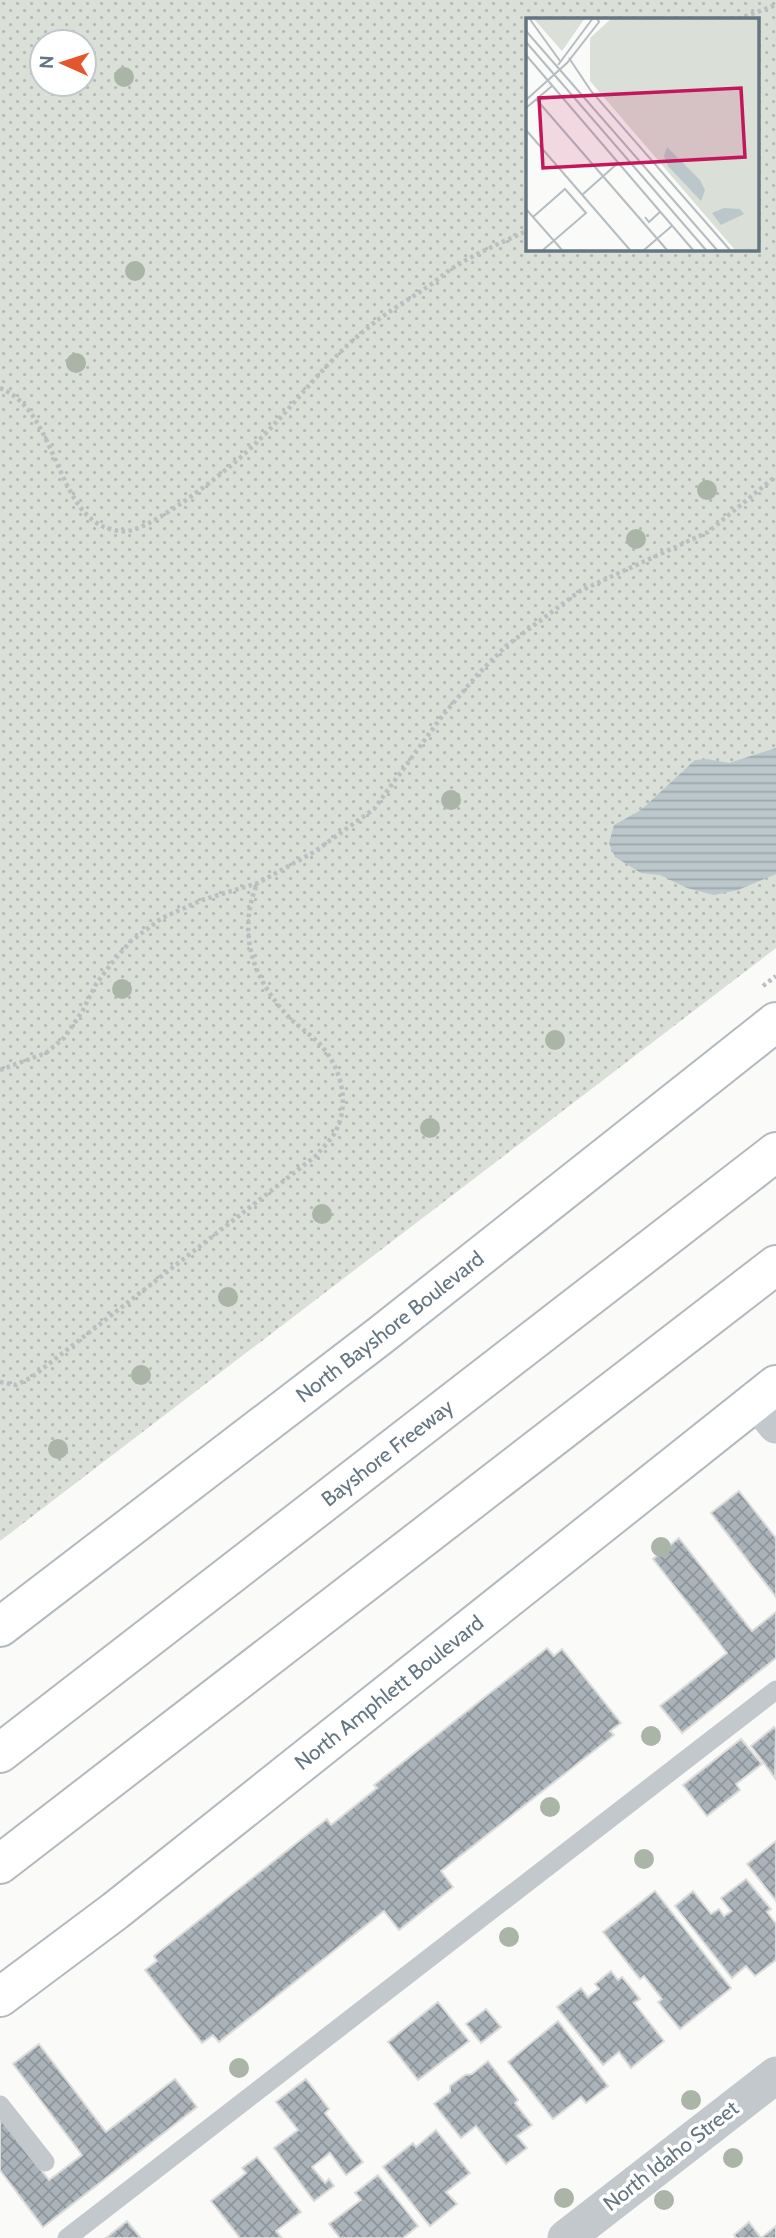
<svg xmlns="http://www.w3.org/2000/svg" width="776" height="2238" viewBox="0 0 776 2238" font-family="Cabin,sans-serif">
<defs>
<pattern id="green-dots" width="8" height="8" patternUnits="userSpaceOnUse" patternTransform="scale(1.75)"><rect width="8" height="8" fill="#dadfd7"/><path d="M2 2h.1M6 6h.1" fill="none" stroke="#b4b9b4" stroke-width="1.8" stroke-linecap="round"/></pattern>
<pattern id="water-rules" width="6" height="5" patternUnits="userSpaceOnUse" patternTransform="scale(1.75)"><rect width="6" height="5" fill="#bbc7cb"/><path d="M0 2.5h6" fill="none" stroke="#9ca6aa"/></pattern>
<pattern id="building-cross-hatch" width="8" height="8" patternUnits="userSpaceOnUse" patternTransform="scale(1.75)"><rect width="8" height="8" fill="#aab3b9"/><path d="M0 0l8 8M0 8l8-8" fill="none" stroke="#8e969c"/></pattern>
</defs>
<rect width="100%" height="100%" fill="#fafaf8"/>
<!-- green -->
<path fill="url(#green-dots)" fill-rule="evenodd" d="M 0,0 L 776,0 L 776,948 L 0,1541 ZM 528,19 L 757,19 L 757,248 L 528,248 ZM 42,42 L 84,42 L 84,84 L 42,84 Z"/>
<!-- water -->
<path fill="url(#water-rules)" d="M 776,748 L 776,874 L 738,890 L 714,895 L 687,888 L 660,875 L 641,873 L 615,857 L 609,843 L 614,825 L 641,810 L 695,760 L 707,759 L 729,763 Z"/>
<!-- building -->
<g fill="url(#building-cross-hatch)" stroke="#dcdcda" stroke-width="2">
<path d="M 739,1491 L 776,1538 L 776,1597 L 711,1513 Z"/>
<path d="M 679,1538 L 752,1631 L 776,1612 L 776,1658 L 682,1733 L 660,1706 L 727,1653 L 653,1559 Z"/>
<path d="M 547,1648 L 554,1656 L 562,1649 L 621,1723 L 610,1731 L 614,1735 L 441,1871 L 453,1887 L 399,1930 L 384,1911 L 219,2042 L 213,2035 L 202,2043 L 145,1970 L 157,1961 L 154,1956 L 327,1819 L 331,1825 L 377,1788 L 374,1785 Z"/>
<path d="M 774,1727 L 776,1730 L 775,1778 L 751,1746 Z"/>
<path d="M 741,1739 L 762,1764 L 736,1784 L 740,1790 L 707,1816 L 683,1785 Z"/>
<path d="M 776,1841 L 776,1901 L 747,1864 Z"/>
<path d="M 746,1879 L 771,1909 L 767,1912 L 776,1924 L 776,1960 L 755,1976 L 746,1966 L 732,1978 L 675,1906 L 693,1891 L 711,1914 L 719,1909 L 724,1916 L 731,1911 L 721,1898 Z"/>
<path d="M 655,1891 L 731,1988 L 680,2029 L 658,2002 L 662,1999 L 644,1976 L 640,1979 L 603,1932 Z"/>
<path d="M 611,1971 L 618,1980 L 622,1977 L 640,1999 L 634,2003 L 664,2041 L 631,2068 L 619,2052 L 603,2065 L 557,2007 L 581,1988 L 588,1997 L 599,1989 L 595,1984 Z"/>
<path d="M 438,2002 L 469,2041 L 418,2080 L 388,2042 Z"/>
<path d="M 486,2009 L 501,2027 L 481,2043 L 466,2024 Z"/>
<path d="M 558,2021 L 608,2086 L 586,2103 L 581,2097 L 553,2119 L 508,2062 Z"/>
<path d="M 39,2044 L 106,2132 L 175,2079 L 197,2107 L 43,2227 L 0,2170 L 0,2117 L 49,2180 L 82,2155 L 13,2064 Z"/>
<path d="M 488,2061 L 518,2100 L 515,2103 L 532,2125 L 517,2136 L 527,2148 L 506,2164 L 476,2126 L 461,2138 L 434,2104 L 450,2092 L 450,2086 L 465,2075 L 472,2074 Z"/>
<path d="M 306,2079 L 329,2109 L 325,2113 L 363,2162 L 346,2175 L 330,2153 L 312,2167 L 325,2183 L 329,2179 L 334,2186 L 314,2201 L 274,2148 L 298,2130 L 276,2102 Z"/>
<path d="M 436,2130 L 470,2173 L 446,2192 L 457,2204 L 430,2226 L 383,2167 L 413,2143 L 416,2147 Z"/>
<path d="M 257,2157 L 301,2212 L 276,2231 L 282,2238 L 240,2238 L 211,2201 L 246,2173 L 242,2168 Z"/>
<path d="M 378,2175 L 418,2226 L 403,2238 L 340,2238 L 329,2224 L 361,2200 L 355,2193 Z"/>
<path d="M 127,2221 L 141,2238 L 106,2238 Z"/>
<path d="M 749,2222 L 761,2238 L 776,2226 L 776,2238 L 736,2238 L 734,2235 Z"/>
</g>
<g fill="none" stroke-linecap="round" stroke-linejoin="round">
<!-- secondary casing -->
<g stroke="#b3babf" stroke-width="42">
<g id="secondary">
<path id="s1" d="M 0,1627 L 381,1335 L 776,1022"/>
<path id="s2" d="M 0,1997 L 115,1911 L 776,1385"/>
</g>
</g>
<!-- highway casing -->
<g stroke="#b4b9bd" stroke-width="42">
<g id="highway">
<path id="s3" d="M 0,1753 L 776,1152"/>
<path d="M 0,1864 L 776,1265"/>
</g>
</g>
<!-- path -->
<g stroke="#bbbfc2" stroke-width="4.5" stroke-dasharray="3.5 3.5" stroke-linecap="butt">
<path d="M 738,19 L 776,5"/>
<path d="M 0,388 C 55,410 55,503 102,526 C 109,529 119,532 127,531 C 156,528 236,464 258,441 C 296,404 326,360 369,327 C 388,311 410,299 430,285 C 439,279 447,271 456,266 C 478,252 504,242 528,230"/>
<path d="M 763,986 L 776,976"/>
<path d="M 0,1070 L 46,1053 L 64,1038 L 82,1012 L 96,984 L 115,959 L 131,941 L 162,918 L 202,900 L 258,883 L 314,852 L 374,809 L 443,715 L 478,674 L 506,646 L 580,591 L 708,532 L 776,476"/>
<path d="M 0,1382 L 16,1385 L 32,1377 L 317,1155 C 322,1148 330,1141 334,1134 C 350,1107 343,1073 324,1049 C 313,1035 296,1026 285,1013 C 251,975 238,931 257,884"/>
</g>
<!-- lane -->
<g stroke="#c3c8cc" stroke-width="19">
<path d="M 0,2105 L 45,2162"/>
<path d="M 67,2238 L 776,1690"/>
</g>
<!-- street -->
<g stroke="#c3c8cc" stroke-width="37">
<path d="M 756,1400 L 776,1425"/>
<path d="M 566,2238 L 776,2075"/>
</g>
<!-- secondary -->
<use href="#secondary" stroke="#fff" stroke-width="38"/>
<!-- highway -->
<use href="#highway" stroke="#fff" stroke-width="38"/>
</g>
<!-- trees -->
<g fill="#aab4a7">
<circle cx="124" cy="77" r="10"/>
<circle cx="135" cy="271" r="10"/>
<circle cx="76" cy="363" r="10"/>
<circle cx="707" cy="490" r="10"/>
<circle cx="636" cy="539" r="10"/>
<circle cx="451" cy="800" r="10"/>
<circle cx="122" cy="989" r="10"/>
<circle cx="555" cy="1040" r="10"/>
<circle cx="430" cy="1128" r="10"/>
<circle cx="322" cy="1214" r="10"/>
<circle cx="228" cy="1297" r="10"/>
<circle cx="141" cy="1375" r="10"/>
<circle cx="58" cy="1449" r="10"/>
<circle cx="661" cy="1547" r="10"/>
<circle cx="651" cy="1736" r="10"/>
<circle cx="550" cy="1807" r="10"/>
<circle cx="644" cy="1859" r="10"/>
<circle cx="509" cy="1937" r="10"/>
<circle cx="239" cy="2068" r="10"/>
<circle cx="691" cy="2100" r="10"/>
<circle cx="733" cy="2158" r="10"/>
<circle cx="564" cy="2198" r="10"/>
<circle cx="664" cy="2200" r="10"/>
</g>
<g text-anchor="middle" stroke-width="7" stroke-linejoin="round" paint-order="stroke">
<!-- street labels -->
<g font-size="21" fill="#657683" stroke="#fff">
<text dy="7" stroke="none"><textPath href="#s1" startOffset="492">North Bayshore Boulevard</textPath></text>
<text dy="7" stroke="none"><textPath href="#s3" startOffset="490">Bayshore Freeway</textPath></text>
<text dy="7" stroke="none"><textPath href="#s2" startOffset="494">North Amphlett Boulevard</textPath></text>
<text transform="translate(671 2156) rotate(-38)" y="7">North Idaho Street</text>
</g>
</g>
<!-- overview -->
<g transform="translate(526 18)">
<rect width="233" height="233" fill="#fafaf8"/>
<path d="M 7,0 L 59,0 L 36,33 ZM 86,0 L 233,0 L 233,232 L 209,232 L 64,63 L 64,20 Z" fill="#dadfd7"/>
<path d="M 141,129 L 174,162 L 179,172 L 175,183 L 142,148 L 138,138 ZM 198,190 L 214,191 L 218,196 L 195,207 L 186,195 Z" fill="#bbc7cb"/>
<path fill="none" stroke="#b5bdc2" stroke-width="2" d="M 3,0 L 34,43M 0,13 L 191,232M 0,24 L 180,232M 0,37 L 167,232M 43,40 L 65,73 L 204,232M 32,47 L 67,0M 10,81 L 141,232M 0,82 L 41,45 L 73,4 L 71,0M 0,90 L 26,68M 0,112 L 104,232M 56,177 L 93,144M 0,191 L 36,232M 7,199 L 39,171 L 60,195 L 17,232M 119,199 L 123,204 L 135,193M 118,232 L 147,207"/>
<path fill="#c2185b" fill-opacity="0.15" stroke="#c2185b" stroke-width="3.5" d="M 215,70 L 219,139 L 17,150 L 13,80 Z"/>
<rect width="233" height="233" fill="none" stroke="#657683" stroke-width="3.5"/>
</g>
<!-- north arrow -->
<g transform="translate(63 63) rotate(273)"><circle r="33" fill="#ffffff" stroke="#c1c8cd" stroke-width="2"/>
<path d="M0-5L12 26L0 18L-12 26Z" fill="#e4572e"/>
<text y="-10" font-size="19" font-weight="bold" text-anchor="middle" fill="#657683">N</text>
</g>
</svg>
